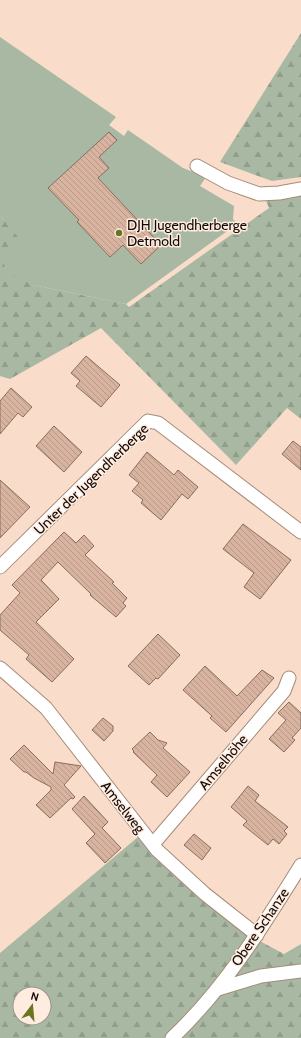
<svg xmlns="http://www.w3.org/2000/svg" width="301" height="1038" viewBox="0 0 301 1038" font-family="Cabin,sans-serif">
<defs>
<pattern id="forest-firs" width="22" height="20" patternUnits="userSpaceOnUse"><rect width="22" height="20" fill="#a9b8a3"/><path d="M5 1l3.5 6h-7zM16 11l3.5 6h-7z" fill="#919d8b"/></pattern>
<pattern id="building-back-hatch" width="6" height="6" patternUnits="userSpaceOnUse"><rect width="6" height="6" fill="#d8b4a0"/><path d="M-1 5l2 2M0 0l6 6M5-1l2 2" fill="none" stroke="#b89988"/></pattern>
</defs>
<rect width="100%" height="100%" fill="#f9dcc9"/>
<!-- forest -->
<g fill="url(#forest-firs)" fill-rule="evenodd">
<path d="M 301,33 L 301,177 L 272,181 L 220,162 Z"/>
<path d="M 261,188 L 301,194 L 301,419 L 287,408 L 236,465 L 101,328 L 10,379 L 0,376 L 0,215 L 23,242 L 33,285 L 126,304 L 129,307 L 269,208 Z"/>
<path d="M 138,837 L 158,861 L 250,936 L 284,954 L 301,944 L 301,1038 L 0,1038 L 0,953 ZM 20,994 L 44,994 L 44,1018 L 20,1018 Z"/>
</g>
<!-- green -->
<path fill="#a9b8a3" d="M 0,37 L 116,117 L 109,125 L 124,136 L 128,130 L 183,168 L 206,177 L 200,186 L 234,206 L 233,219 L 237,224 L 126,304 L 33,285 L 6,273 L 1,250 L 22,242 L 0,215 Z"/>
<!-- building -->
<g fill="url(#building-back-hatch)" stroke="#886d5e">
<path d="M 109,132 L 117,140 L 99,157 L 109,168 L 98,178 L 161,245 L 141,264 L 123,245 L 110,257 L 77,222 L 79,220 L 48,188 Z"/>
<path d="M 86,356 L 120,385 L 101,407 L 76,386 L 80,381 L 71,373 Z"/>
<path d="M 11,388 L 32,407 L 23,417 L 18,413 L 0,434 L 0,401 Z"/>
<path d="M 54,426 L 82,452 L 64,472 L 36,446 Z"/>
<path d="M 293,441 L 301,447 L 301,470 L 282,454 Z"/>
<path d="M 147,452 L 174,475 L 178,470 L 198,487 L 188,499 L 182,494 L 161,520 L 141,503 L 143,500 L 132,491 L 139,483 L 129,475 Z"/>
<path d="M 0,480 L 30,507 L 0,538 Z"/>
<path d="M 243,524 L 291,560 L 260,599 L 244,587 L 254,573 L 223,549 Z"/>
<path d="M 64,532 L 76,543 L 84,535 L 94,546 L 85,555 L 114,582 L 112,583 L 127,598 L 123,603 L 126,606 L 116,617 L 90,595 L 91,594 L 58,562 L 41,580 L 59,599 L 36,622 L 74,659 L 52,682 L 26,659 L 29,655 L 0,630 L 0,615 L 20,593 L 12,585 Z"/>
<path d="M 158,634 L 180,655 L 158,679 L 156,678 L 149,685 L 128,666 Z"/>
<path d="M 205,666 L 237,696 L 262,670 L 274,678 L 226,732 L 210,718 L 212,716 L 183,690 Z"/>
<path d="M 289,702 L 301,713 L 301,728 L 292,738 L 295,740 L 284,752 L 269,739 L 286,720 L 278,713 Z"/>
<path d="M 103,718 L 113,726 L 113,731 L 104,741 L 92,730 Z"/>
<path d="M 150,732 L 158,740 L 167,743 L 163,748 L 190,772 L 167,797 L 151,782 L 157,775 L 133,752 L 134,751 L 132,749 Z"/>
<path d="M 24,745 L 53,774 L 55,762 L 81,766 L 64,785 L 75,797 L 73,799 L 71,798 L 50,818 L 36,805 L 51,790 L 51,787 L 34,778 L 26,772 L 24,772 L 10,759 Z"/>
<path d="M 248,786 L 259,795 L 255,801 L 288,827 L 284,831 L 287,834 L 279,844 L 273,839 L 268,845 L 243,825 L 247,821 L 231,807 Z"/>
<path d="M 84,796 L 108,822 L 102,828 L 121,848 L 105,863 L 86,843 L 95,834 L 72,809 Z"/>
<path d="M 194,834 L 211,848 L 202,860 L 184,845 Z"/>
</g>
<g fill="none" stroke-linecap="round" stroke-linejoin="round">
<!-- minor casing -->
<g stroke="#a68b7a" stroke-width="15">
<g id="minor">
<path d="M 197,166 L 228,183 L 259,194 L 279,193 L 301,189"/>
<path d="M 0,567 L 148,421 L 158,423 L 301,532"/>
<path d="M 0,668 L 46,708 L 157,850 L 205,894 L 257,935"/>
<path d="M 153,844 L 284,691 L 289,678"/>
<path d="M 218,989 L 261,976 L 301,971"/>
<path d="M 172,1038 C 225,988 263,926 301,865"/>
</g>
</g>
<!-- minor -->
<use href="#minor" stroke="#fff" stroke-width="13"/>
</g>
<!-- markers -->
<circle fill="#697520" stroke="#feece0" stroke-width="1.5" cx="119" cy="233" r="4"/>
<g text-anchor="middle" stroke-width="3" stroke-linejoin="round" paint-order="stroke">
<!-- poi labels -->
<g font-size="14" fill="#130904" stroke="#feece0" text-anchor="start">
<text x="127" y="230">DJH Jugendherberge<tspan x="127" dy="16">Detmold</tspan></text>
</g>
<!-- street labels -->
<g font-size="14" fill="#130904" stroke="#feece0">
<text transform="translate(91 479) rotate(-44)" y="5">Unter der Jugendherberge</text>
<text transform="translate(223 762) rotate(-50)" y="5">Amselhöhe</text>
<text transform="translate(123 807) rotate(52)" y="5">Amselweg</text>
<text transform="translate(260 927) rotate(-56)" y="5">Obere Schanze</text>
</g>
</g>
<!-- north arrow -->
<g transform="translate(32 1006) rotate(16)"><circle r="19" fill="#feece0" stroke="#a09188"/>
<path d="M0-3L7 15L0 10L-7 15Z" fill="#697520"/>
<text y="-6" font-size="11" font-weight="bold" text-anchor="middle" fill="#130904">N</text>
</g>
</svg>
